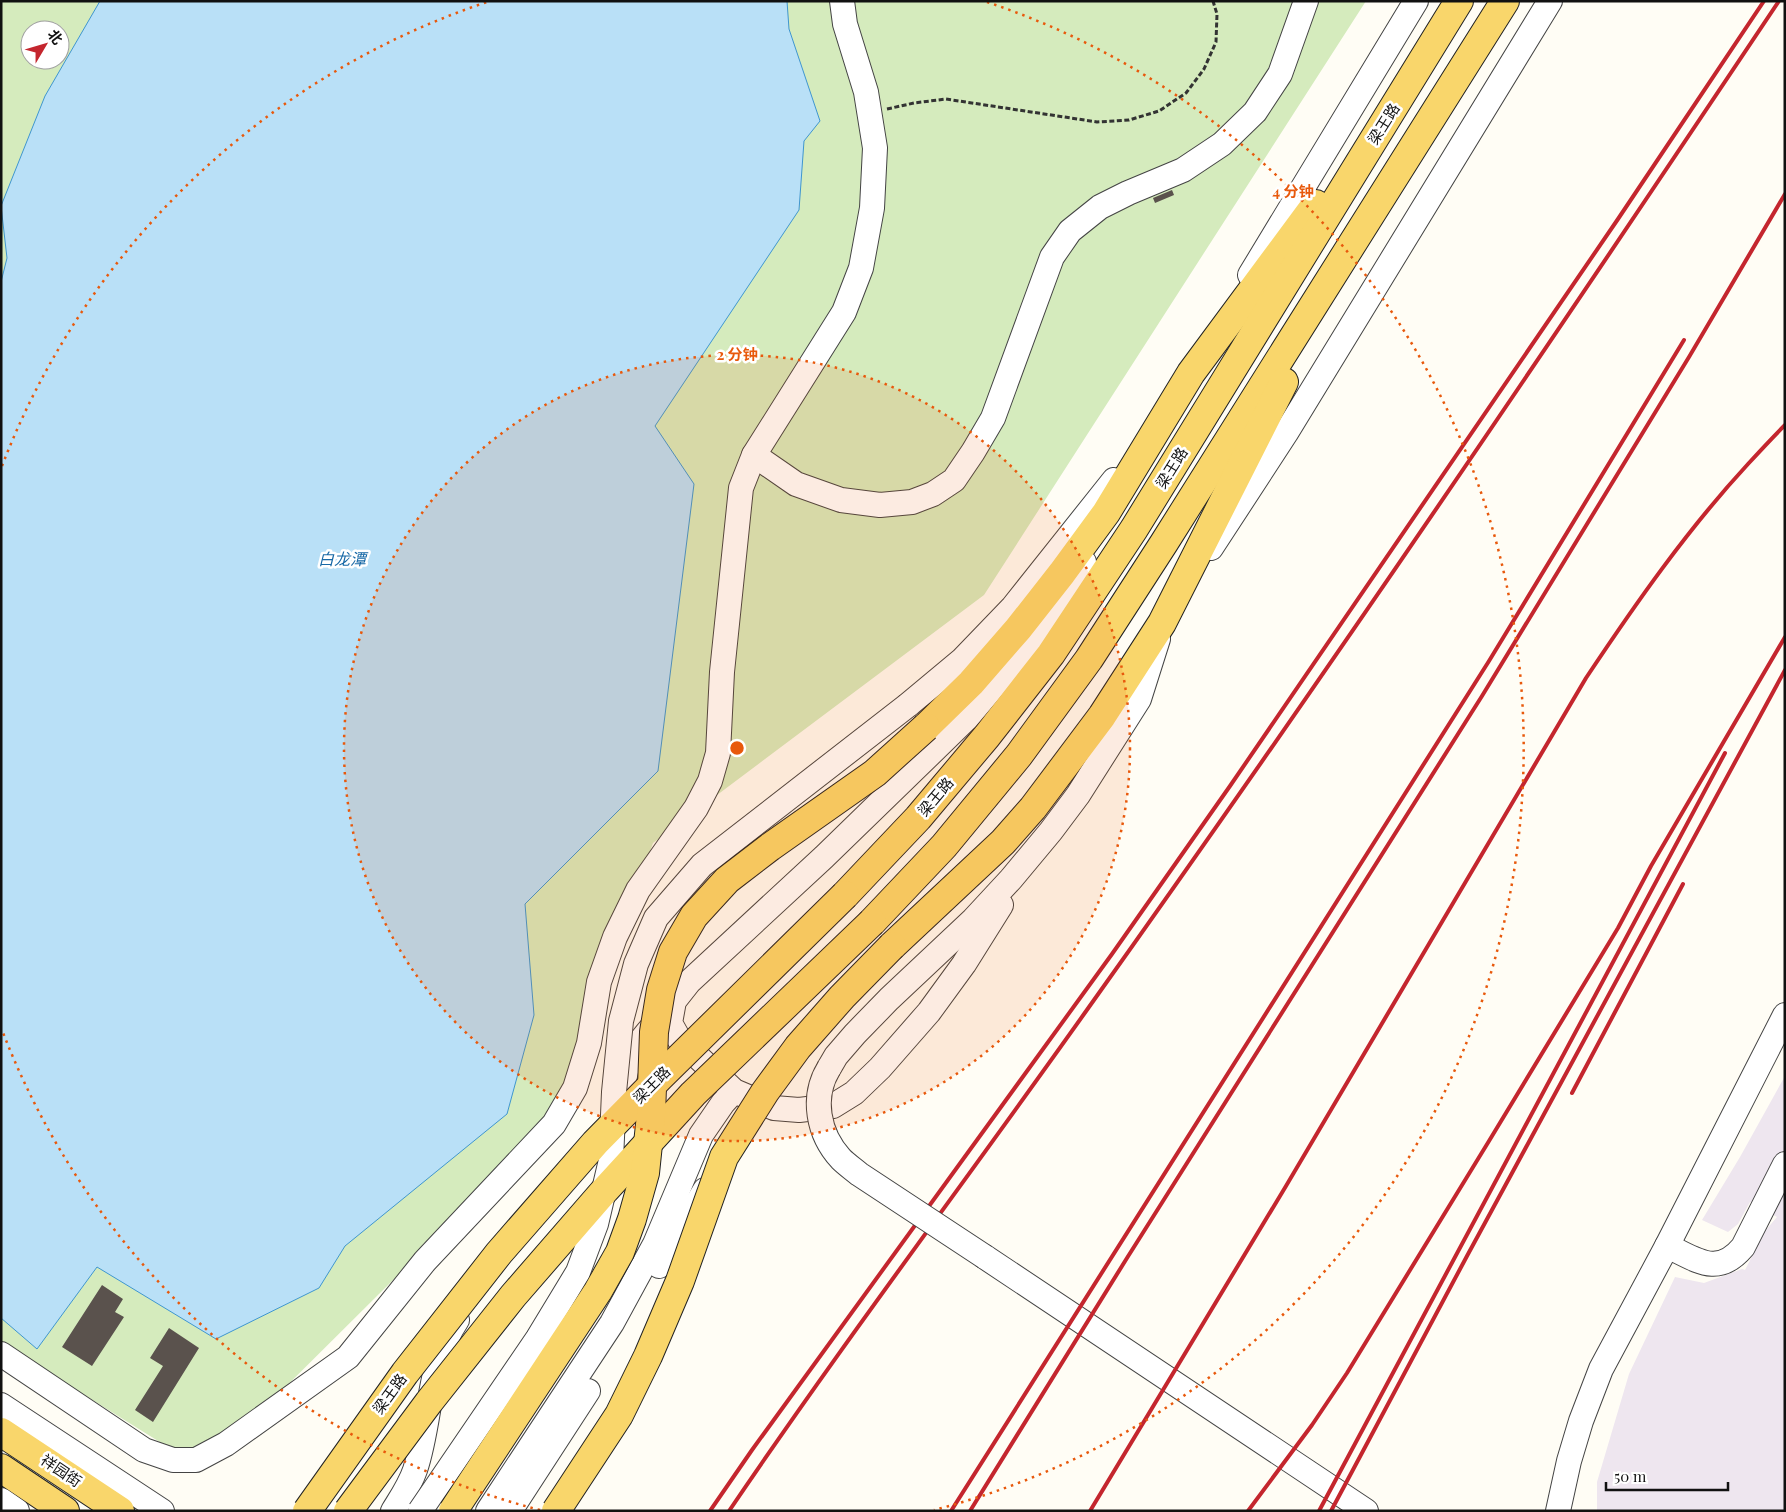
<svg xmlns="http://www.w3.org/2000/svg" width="1786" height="1512" viewBox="0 0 1786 1512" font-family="'Playfair Display','Noto Sans SC',serif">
<rect width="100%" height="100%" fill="#fffdf5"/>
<!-- industrial -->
<path fill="#eee6ef" d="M 1785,1076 L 1785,1511 L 1597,1511 L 1597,1482 L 1629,1374 L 1675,1277 L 1704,1283 L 1742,1269 L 1745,1270 L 1765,1231 L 1777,1217 L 1750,1202 L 1738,1224 L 1728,1232 L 1702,1220 L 1740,1157 Z"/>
<!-- green -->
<path fill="#d5ebbd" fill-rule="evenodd" d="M 1,1 L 1366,1 L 984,595 L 653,843 L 553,1121 L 203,1469 L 1,1343 ZM 30,30 L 60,30 L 60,60 L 30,60 Z"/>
<!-- water -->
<path fill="#b9e0f7" stroke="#3f96cf" d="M 100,1 L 787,1 L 789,29 L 820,121 L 804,141 L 799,210 L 655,426 L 694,484 L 658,771 L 525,904 L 534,1015 L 507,1114 L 345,1246 L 319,1288 L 216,1339 L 97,1267 L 37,1349 L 1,1318 L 1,282 L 7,258 L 1,206 L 45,96 Z"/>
<!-- building -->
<g fill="#5a524d">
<path d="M 1172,190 L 1174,195 L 1155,203 L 1153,198 Z"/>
<path d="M 102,1285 L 123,1299 L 115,1312 L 124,1317 L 92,1366 L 62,1347 Z"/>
<path d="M 169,1328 L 199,1348 L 153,1422 L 135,1410 L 163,1366 L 150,1358 Z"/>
</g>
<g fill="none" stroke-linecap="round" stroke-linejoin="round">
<!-- minor casing -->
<g stroke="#444" stroke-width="26">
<g id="minor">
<path d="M 1250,275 L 1416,1"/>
<path d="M 754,455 L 796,484 L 841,500 L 880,505 L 912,502 L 933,494 L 954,480 L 973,452 L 993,418 L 1052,257 L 1070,231 L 1100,207 L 1128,193 L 1183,170 L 1222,144 L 1255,112 L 1280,74 L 1306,1"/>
<path d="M 1211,548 L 1286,433 L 1550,1"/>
<path d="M 908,705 L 962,660 L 1013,607 L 1114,480"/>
<path d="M 1001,905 L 964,964 L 929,1012 L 880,1068 L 854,1093 L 833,1106 L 799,1110 L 774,1108 L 734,1091 L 679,1039 L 670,1023 L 674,1001 L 689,982 L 824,857 L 966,719 L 1020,655 L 1055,609 L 1084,562"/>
<path d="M 829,1068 L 836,1056 L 855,1034 L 889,999 L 973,920 L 1011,879 L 1051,831 L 1078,795 L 1139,699 L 1158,639"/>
<path d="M 623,1088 C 627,1053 638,1043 660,1018"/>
<path d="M 1667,1246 C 1696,1259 1717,1278 1743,1247 L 1785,1164"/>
<path d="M 985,1257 L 1366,1511"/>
<path d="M 659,1266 L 705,1190"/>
<path d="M 1,1354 L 144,1450 L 173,1460 L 196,1460 L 226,1444 L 348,1357 L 425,1261 L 554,1124 L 575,1088 L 589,1043 L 599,982 L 615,937 L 638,890 L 696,808 L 710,781 L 718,753 L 722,672 L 741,488 L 754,455 L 844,312 L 861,268 L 872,208 L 875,148 L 866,92 L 845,24 L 842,1"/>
<path d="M 1,1405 L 162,1511"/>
<path d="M 1,1500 L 17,1511"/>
<path d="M 393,1511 C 401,1498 410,1485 415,1470 C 432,1420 427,1364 457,1320"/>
<path d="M 488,1511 L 612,1323 L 655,1244 L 701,1135 L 723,1103 L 734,1091"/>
<path d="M 510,1511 L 588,1391"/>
<path d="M 1558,1511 L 1569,1461 L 1581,1421 L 1601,1369 L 1667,1246 L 1785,1015"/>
</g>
</g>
<!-- major casing -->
<g stroke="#222" stroke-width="30">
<g id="major">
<path d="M 926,727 L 971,683 L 1018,629 L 1062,573 L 1106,513 L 1191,373 L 1316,204"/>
<path d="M 845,895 L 918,818 L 987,736 L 1051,654 L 1134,529 L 1459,1"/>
<path d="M 872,922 L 944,846 L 1019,755 L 1089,659 L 1164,543 L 1505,1"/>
<path d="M 892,946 L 1003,842 L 1033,808 L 1102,716 L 1162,623 L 1284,382"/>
<path d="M 1,1432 L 120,1511"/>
<path d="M 1,1468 L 65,1511"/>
</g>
</g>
<!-- path -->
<path stroke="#333" stroke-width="3" stroke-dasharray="5 2.5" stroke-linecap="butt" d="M 887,109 L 914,103 L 946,99 L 1097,122 L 1129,120 L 1159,111 L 1186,93 L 1204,69 L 1216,42 L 1217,14 L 1213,1"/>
<!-- minor -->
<use href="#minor" stroke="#fff" stroke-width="24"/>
<!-- major -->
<use href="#major" stroke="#f9d66b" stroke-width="28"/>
<!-- rail -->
<g stroke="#c4262e" stroke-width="4">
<path d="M 1572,1093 L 1683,884"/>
<path d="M 710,1511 L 752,1450 L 1112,954 L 1230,786 L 1618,219 L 1764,1"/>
<path d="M 729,1511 C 845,1340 970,1175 1089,1007 C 1325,676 1553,339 1779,1"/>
<path d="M 951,1511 L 1489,661 L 1684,340"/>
<path d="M 970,1511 L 1127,1258 L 1482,696 L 1689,357 L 1785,194"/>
<path d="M 1090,1511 L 1286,1186 L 1586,678 C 1636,603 1687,530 1748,464 C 1760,451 1772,438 1785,425"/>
<path d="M 1248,1511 L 1312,1425 L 1347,1373 L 1489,1141 L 1618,928 L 1651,866 L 1785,637"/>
<path d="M 1319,1511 L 1725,753"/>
<path d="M 1331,1511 L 1467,1256 L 1785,670"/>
</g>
<!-- minor-bridge casing -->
<g stroke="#444" stroke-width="26" stroke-linecap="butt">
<g id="minor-bridge">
<path d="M 829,1068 C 811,1097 818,1134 841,1159 C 846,1164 853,1169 859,1174 L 985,1257"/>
<path d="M 420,1511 L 538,1338 L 578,1272 L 596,1224 L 611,1160 L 614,1092 L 621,1021 L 636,964 L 656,918 L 702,865 L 908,705"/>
</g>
</g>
<!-- major-bridge casing -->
<g stroke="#222" stroke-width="30" stroke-linecap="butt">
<g id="major-bridge">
<path d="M 307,1511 L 405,1373 L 499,1253 L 595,1143 L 660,1077 L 845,895"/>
<path d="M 348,1511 L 429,1402 L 513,1296 L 605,1190 L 693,1094 L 872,922"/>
<path d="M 453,1511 L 598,1291 L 620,1252 L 632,1219 L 645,1173 L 651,1115 L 654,1032 L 661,990 L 673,952 L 694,916 L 727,880 L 770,847 L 875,773 L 926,727"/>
<path d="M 556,1511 L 619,1415 L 648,1356 L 680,1281 L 724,1157 L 765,1092 L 798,1047 L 842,997 L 892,946"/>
</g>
</g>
<!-- minor-bridge -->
<use href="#minor-bridge" stroke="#fff" stroke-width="24"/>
<!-- major-bridge -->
<use href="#major-bridge" stroke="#f9d66b" stroke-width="28"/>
</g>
<!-- distance rings -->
<circle cx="737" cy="748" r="393" fill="#e8590c" fill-opacity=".12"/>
<g fill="none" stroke="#e8590c" stroke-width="2.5" stroke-dasharray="2.5 5">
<circle cx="737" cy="748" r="393"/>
<path d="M540 1510A787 787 0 0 1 2 1030M2 466A787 787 0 0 1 487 2M987 2A787 787 0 0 1 934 1510"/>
</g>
<g text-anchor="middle" stroke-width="5" stroke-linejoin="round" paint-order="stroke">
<!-- street labels -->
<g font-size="15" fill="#111" stroke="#fff">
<text transform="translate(1384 124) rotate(-58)" y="5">梁王路</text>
<text transform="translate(1172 468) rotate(-58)" y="5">梁王路</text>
<text transform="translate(936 797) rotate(-50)" y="5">梁王路</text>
<text transform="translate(652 1085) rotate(-45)" y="5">梁王路</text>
<text transform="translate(390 1394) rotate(-54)" y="5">梁王路</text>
<text transform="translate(61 1471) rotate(34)" y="5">祥园街</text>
</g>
<!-- water labels -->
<g font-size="16" font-style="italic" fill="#1768a6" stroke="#fff">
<text x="342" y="565">白龙潭</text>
</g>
</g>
<circle cx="737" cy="748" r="8" fill="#e8590c" stroke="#fff" stroke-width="2.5"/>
<g font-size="15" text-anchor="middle" font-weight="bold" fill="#e8590c" stroke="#fff" stroke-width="5" stroke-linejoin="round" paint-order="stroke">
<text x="1293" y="197">4 分钟</text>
<text x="737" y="360">2 分钟</text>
</g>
<!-- border -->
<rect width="1786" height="1512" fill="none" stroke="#111111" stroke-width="5"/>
<!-- north arrow -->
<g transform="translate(45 45) rotate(52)"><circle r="24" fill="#ffffff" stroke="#a0a0a0"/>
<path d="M0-4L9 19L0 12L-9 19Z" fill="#c4262e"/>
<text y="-8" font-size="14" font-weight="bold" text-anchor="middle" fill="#111111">北</text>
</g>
<!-- scale -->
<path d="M1606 1482v8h122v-8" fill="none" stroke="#111111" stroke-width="2.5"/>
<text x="1614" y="1482" font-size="15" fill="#111111" stroke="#ffffff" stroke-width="4" paint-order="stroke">50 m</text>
</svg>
